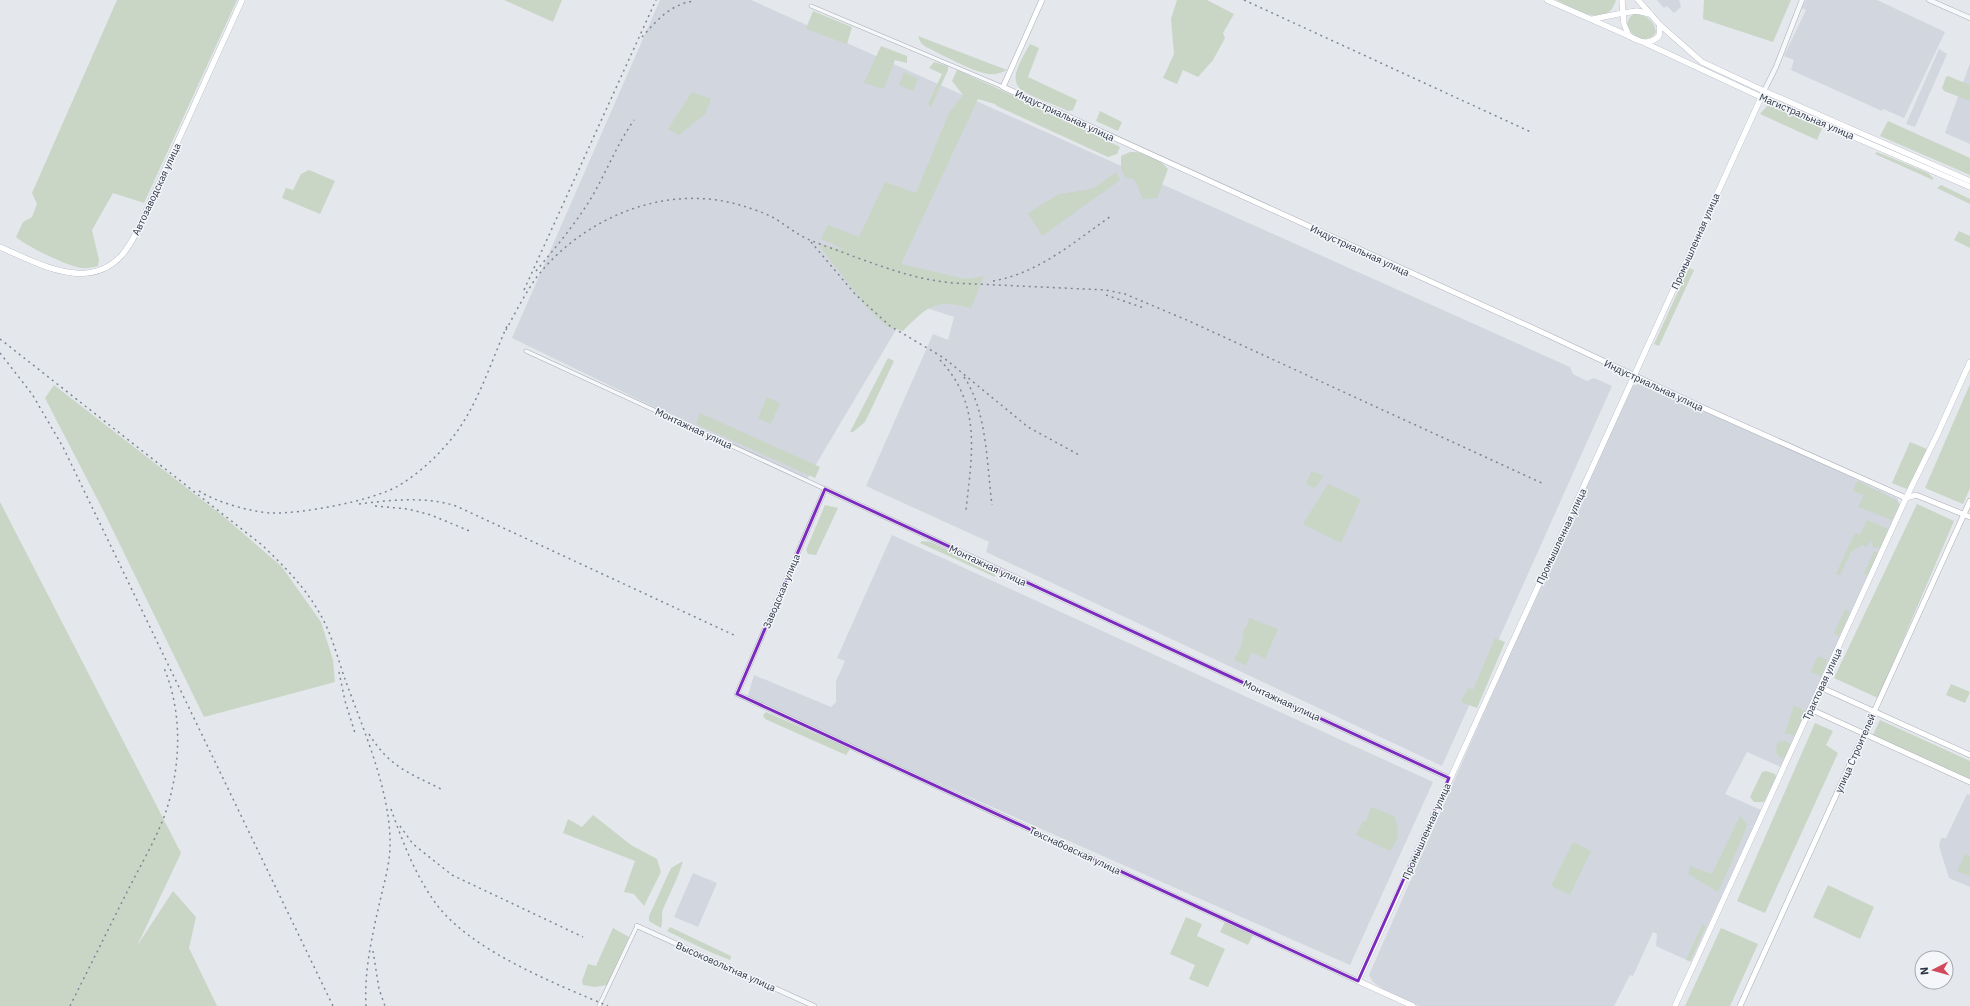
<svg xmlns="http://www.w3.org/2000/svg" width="1970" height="1006" viewBox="0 0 1970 1006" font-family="'IBM Plex Sans',sans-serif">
<rect width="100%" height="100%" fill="#e4e7ec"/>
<!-- built -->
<g fill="#d2d6de">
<path d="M 660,0 L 751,0 L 1570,367 L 1573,374 L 1587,381 L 1594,378 L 1612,386 L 1442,766 L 986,552 L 989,542 L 866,486 L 933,334 L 948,340 L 954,317 L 912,303 L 806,481 L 512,338 Z"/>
<path d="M 1657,0 L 1679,0 L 1681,7 L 1674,13 L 1667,6 L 1664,8 Z"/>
<path d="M 1806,0 L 1877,0 L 1945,32 L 1904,118 L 1883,109 L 1882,111 L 1791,70 L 1794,60 L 1784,56 L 1806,10 L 1802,8 Z"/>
<path d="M 1939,49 L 1947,54 L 1915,127 L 1906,124 Z"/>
<path d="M 1970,63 L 1970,144 L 1945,133 Z"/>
<path d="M 1643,383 L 1897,498 L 1901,507 L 1781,767 L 1747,752 L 1725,794 L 1761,810 L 1691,962 L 1656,946 L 1657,934 L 1653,932 L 1633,976 L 1630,975 L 1614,1006 L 1419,1006 L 1384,990 L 1373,982 L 1369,975 L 1516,640 L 1632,386 Z"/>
<path d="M 892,535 L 1433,782 L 1350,965 L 747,699 L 754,675 L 831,707 L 836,702 L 836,681 L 845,661 L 837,658 Z"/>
<path d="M 1967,794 L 1970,795 L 1970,887 L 1949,878 L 1939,846 L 1941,838 L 1946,838 Z"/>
<path d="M 693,873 L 717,883 L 698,927 L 674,917 Z"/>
</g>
<!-- green -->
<g fill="#c9d6c5">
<path d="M 117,0 L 237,0 L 144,203 L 113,193 L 92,230 L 99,260 L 98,266 C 93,267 87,269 82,268 C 69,267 26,246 16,237 L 23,222 L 32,217 L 37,204 L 32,193 Z"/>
<path d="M 504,0 L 562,0 L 553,22 Z"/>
<path d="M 1177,0 L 1207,0 L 1234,14 L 1223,33 L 1225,38 L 1213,60 L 1198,77 L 1183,70 L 1177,84 L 1163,78 L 1174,54 L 1171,19 Z"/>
<path d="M 1556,0 L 1616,0 C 1607,31 1573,8 1556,0 Z"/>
<path d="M 1704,0 L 1791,0 L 1773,42 L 1703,19 Z"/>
<path d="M 813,11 L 852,27 L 847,44 L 806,29 Z"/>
<path d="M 1634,14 C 1646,15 1654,20 1656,32 C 1650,46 1628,37 1627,23 L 1630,17 Z"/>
<path d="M 918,36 L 1007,70 C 1001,73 995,75 988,74 C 971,71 943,55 926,47 L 921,43 Z"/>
<path d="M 1030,44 L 1039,48 L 1028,77 L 1077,100 L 1073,110 L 1068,111 C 1057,105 1028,96 1020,89 C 1016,85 1015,79 1016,74 C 1018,64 1025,53 1030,44 Z"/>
<path d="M 881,46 L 907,56 L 907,63 L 895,60 L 884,89 L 864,83 Z"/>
<path d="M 934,62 L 948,66 L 948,70 L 931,107 L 928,104 L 942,74 L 929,68 Z"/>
<path d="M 957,70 L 1043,109 L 1120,147 L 1117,154 L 1108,157 L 997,106 L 995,104 L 978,99 L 901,264 L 965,279 L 984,276 L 971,308 C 935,299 929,305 903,331 L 886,326 L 867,308 L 818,244 L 845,250 L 821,239 L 828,225 L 859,237 L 885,182 L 916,193 L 949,113 L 963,95 L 952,81 Z"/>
<path d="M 904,72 L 918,79 L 913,91 L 899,85 Z"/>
<path d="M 1948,76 L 1970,85 L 1970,101 L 1944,91 L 1942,88 L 1946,77 Z"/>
<path d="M 692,92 L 711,99 L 705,114 L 679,135 L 668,129 Z"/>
<path d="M 1767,106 L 1780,107 L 1823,126 L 1817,140 L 1760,114 Z"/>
<path d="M 1100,111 L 1122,122 L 1118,131 L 1096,121 Z"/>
<path d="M 1888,121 L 1970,158 L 1970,175 L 1880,136 Z"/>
<path d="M 1130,152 C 1144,151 1159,158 1168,169 L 1157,198 L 1143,199 L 1134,179 L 1125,178 L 1121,167 L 1121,156 Z"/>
<path d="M 1877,152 L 1928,173 L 1933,178 L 1933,180 L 1875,154 Z"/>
<path d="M 309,170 L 335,181 L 320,214 L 282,198 L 286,188 L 293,190 L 301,174 Z"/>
<path d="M 1116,172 L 1120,180 L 1042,236 L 1028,213 L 1059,194 L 1087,190 L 1097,186 Z"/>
<path d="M 1941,185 L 1970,199 L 1970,204 L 1937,188 Z"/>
<path d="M 1959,231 L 1970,236 L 1970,248 L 1954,240 Z"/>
<path d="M 1689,268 L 1694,270 L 1659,346 L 1654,344 Z"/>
<path d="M 888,358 L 894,361 L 865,422 L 853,432 L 850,432 Z"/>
<path d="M 1970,384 L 1970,488 L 1963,504 L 1925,488 Z"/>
<path d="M 54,385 L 223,516 L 282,567 L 321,622 L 333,660 L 335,682 L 204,717 L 104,512 L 45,398 Z"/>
<path d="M 767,397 L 780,403 L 771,424 L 758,418 Z"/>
<path d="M 700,413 L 820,467 L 815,478 L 696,424 Z"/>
<path d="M 1910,442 L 1927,449 L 1909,490 L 1892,483 Z"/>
<path d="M 1312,471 L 1323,476 L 1317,486 L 1312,488 L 1306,483 Z"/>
<path d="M 1857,481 L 1896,500 L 1899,505 L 1892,520 L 1858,507 L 1864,495 L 1853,491 Z"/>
<path d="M 1328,484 L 1361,499 L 1341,543 L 1303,524 Z"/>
<path d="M 0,502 L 181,853 L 137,946 L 173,891 L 196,917 L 189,948 L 217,1006 L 0,1006 Z"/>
<path d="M 1917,504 L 1954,521 L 1878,698 L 1834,678 Z"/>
<path d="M 825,505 L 838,508 L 816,555 L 808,554 L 806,550 Z"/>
<path d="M 1867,520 L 1888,529 L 1892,534 L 1885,549 L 1873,547 L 1871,540 L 1867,547 L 1862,545 L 1851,552 L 1840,575 L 1836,574 L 1855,533 L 1860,535 Z"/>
<path d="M 922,541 L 931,542 L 996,573 L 995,577 L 920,543 Z"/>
<path d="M 1874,551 L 1882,554 L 1871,577 L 1864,574 Z"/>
<path d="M 1845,609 L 1850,612 L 1839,636 L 1834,633 Z"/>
<path d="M 1249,618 L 1278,629 L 1265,659 L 1252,652 L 1246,665 L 1234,660 L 1241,647 L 1244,629 L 1248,624 Z"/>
<path d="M 1495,638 L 1505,642 L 1477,708 L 1461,702 L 1468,688 L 1473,690 Z"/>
<path d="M 1818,656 L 1827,660 L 1821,676 L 1811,672 Z"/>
<path d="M 1951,684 L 1970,692 L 1965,703 L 1946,695 Z"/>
<path d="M 1794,705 L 1805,711 L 1806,714 L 1796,736 L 1785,733 Z"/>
<path d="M 766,712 L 850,749 L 846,755 L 765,719 L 763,715 Z"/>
<path d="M 1880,720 L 1970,761 L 1970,779 L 1873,735 Z"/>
<path d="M 1815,723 L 1833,731 L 1826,745 L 1838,753 L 1765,913 L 1737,901 Z"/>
<path d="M 1781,741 L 1785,741 L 1792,745 L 1786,757 L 1781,758 L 1776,753 L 1777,743 Z"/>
<path d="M 1766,771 L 1775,774 L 1776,777 L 1764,802 L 1754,802 L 1750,797 L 1762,772 Z"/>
<path d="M 1371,807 L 1394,816 C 1399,830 1400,838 1390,851 L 1356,835 L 1363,821 L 1366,821 Z"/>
<path d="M 593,815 L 631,845 L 657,859 L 661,872 L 644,906 L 634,894 L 624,892 L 635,861 L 563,833 L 568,819 L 582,827 Z"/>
<path d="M 1740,816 L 1747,824 L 1745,832 L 1718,892 L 1688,874 L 1690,866 L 1712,874 Z"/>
<path d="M 1573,842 L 1591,851 L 1570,895 L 1551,886 Z"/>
<path d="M 1965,854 L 1970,856 L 1970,876 L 1957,871 Z"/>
<path d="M 683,861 C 678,878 670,893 663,909 C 661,915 663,922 661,928 L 649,921 L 649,916 L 671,868 Z"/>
<path d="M 1828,885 L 1874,907 L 1860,939 L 1813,917 Z"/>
<path d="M 1186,917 L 1202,924 L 1197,936 L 1225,949 L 1208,987 L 1189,979 L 1195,965 L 1170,954 Z"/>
<path d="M 1225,922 L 1253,935 L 1248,945 L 1220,932 Z"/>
<path d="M 1703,923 L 1705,928 L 1690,961 L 1686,960 Z"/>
<path d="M 670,927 L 731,956 L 730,960 C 708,952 688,941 667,931 Z"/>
<path d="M 613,928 L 629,937 L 607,985 L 595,987 L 583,985 L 582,981 L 588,964 L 596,966 Z"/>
<path d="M 1721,928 L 1758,944 L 1730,1006 L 1685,1006 Z"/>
</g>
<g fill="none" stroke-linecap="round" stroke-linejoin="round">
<!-- minor casing -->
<g stroke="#a9aeb7" stroke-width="4.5">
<g id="minor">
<path d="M 811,6 L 1003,87"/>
<path d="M 526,351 L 825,489"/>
<path d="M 599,1006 L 637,926"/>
</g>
</g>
<!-- tertiary casing -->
<g stroke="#a9aeb7" stroke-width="5.5">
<g id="tertiary">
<path d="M 1929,0 L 1970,18"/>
<path d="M 1764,91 L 1776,67 L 1802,0"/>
<path d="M 637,926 L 814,1006"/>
<path d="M 1358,981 L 737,694 L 825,489 L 1449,778"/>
</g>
</g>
<!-- secondary casing -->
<g stroke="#a9aeb7" stroke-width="6">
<g id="secondary">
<path d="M 1042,0 L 1003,87 L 1548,335 L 1699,406 L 1906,498 L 1916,495 L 1970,517"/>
<path d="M 1820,687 L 1970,755"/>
<path d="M 1810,709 L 1970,782"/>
<path d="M 1740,1006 L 1970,501"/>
</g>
</g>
<!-- primary casing -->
<g stroke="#a3abb8" stroke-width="6">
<g id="primary">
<path d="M 1547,0 L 1629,36"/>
<path d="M 1638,0 L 1660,25 L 1702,62 L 1764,91 L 1970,181"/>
<path d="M 1650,14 L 1637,11 L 1623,13 L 1624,24 L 1629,36 C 1640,42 1649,46 1659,36 L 1660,25"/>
<path d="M 1593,19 L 1623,13 L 1622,0"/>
<path d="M 1645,43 L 1761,97 L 1970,187"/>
<path d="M 0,247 C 37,263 88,293 122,255 C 133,242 140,225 147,209 L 242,0"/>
<path d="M 1413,1006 L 1358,981 L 1764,91"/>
<path d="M 1675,1006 L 1906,498 L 1938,433 L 1970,362"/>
</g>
</g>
<!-- minor -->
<use href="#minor" stroke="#f7f8fa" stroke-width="3.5"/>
<!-- tertiary -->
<use href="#tertiary" stroke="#f7f8fa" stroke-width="4.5"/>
<!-- secondary -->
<use href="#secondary" stroke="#fff" stroke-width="5"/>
<!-- primary -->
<use href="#primary" stroke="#fff" stroke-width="5.5"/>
<!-- rail -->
<g stroke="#7d8696" stroke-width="1.5" stroke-dasharray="2 4" stroke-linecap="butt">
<path d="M 1244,0 L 1533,133"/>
<path d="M 642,37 C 657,20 671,4 694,1"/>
<path d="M 811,242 L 855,294 L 890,326 L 944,358 L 1028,427 L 1081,456"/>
<path d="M 536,271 C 556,247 577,222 593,195 C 607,170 618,143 634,120"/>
<path d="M 993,281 C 1039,273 1074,242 1111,216"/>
<path d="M 524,290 L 656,0"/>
<path d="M 1106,295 L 1144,308"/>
<path d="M 506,330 C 515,313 525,294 536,278 C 583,217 668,182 743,206 C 753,209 765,213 774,218 C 786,225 797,235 810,240 C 824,246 840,251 855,257 C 889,269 918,280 954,283 L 1106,290 L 1125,294 L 1189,321 L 1544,484"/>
<path d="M 0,339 L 262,545 C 284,566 305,587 320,614 C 332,634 338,660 346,682 C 364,731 391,793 390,845 C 390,864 384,883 380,901 C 372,936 364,971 366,1006"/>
<path d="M 0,353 L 32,394 L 63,447 L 333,1006"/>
<path d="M 940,360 C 982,405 972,454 966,510"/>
<path d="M 964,377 C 987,410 987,466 992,505"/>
<path d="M 199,491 C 216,502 251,512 271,513 C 301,514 372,501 398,486 C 420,473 441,453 456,433 C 479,401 491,362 507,326"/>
<path d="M 359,504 C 392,500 424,496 456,506 L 736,636"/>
<path d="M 375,506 L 408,509 L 431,515 L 472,532"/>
<path d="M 339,672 L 345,701 L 355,733"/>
<path d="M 369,734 C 390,768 410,773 443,790"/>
<path d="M 391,809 C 403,843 416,877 437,905 C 472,951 556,984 608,1006"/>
<path d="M 400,826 L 413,844 L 452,875 L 583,937"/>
<path d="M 373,951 L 379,989 L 385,1006"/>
<path d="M 70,1006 C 89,968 108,930 127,892 C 141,864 159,835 168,805 C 181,761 182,711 164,668"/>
</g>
</g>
<!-- marked area -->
<path fill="none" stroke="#7b2cbf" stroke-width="3" stroke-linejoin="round" d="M 825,489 L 1449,778 L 1358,981 L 737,694 Z"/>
<g text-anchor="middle" stroke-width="3" stroke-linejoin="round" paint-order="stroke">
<!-- street labels -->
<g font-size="10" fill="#2b3445" stroke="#f4f6f9">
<text transform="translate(1065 115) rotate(25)" y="4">Индустриальная улица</text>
<text transform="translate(1807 116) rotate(23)" y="4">Магистральная улица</text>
<text transform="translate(156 189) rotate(-65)" y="4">Автозаводская улица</text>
<text transform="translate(1695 241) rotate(-66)" y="4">Промышленная улица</text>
<text transform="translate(1360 250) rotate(25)" y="4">Индустриальная улица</text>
<text transform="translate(1654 385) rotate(25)" y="4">Индустриальная улица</text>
<text transform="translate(694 428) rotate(25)" y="4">Монтажная улица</text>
<text transform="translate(1561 536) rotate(-65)" y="4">Промышленная улица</text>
<text transform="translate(988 565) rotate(25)" y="4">Монтажная улица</text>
<text transform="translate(781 591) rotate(-67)" y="4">Заводская улица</text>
<text transform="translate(1822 684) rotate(-65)" y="4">Трактовая улица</text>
<text transform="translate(1282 700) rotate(25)" y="4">Монтажная улица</text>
<text transform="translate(1855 753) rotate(-66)" y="4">улица Строителей</text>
<text transform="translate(1426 831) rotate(-66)" y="4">Промышленная улица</text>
<text transform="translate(1075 850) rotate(25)" y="4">Техснабовская улица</text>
<text transform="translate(726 966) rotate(24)" y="4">Высоковольтная улица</text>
</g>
</g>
<!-- north arrow -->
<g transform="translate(1934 970) rotate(264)"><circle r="19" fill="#f4f6f9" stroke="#a4a8b1"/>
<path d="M0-3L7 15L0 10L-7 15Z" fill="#d1495b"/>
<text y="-6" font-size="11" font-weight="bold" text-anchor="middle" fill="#2b3445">N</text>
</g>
</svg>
